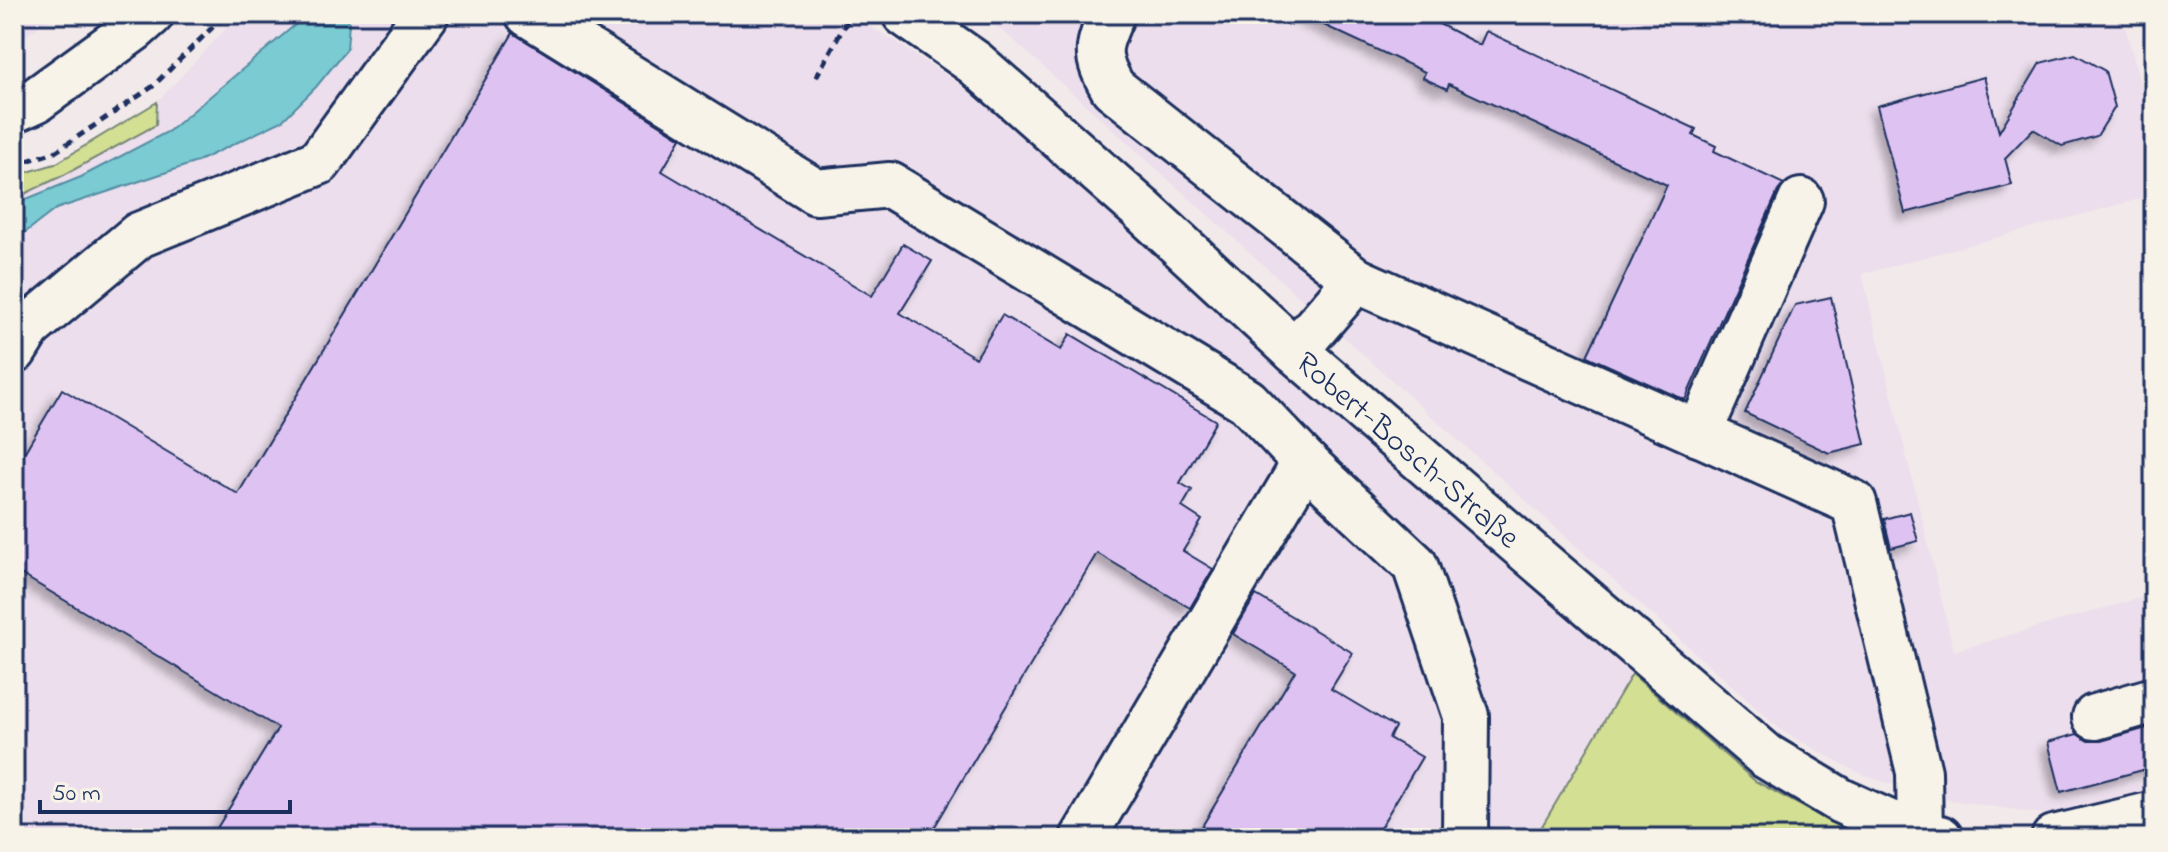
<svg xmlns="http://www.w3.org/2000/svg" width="2168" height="852" viewBox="0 0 2168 852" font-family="'Indie Flower',sans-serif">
<defs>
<filter id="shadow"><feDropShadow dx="-7" dy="7" stdDeviation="4" flood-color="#0004"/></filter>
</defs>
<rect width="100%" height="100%" fill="#f2e9ea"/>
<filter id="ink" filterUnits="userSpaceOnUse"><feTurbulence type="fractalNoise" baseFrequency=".0125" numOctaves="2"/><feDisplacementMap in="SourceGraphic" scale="16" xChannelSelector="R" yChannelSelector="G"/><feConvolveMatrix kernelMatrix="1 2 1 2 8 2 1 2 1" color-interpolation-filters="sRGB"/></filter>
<g filter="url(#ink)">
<!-- built -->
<g fill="#ecdeec">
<path d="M 14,14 L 57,14 L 14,44 Z"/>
<path d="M 240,14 L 849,14 L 896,42 L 962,86 L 1059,160 L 1632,674 L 1535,838 L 14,838 L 14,199 L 64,175 L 156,125 L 157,102 Z"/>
<path d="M 979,14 L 2122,14 L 2154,136 L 2154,195 L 1862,274 L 1954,651 L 2154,594 L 2154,792 L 2063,817 L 1924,796 L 1855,771 L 1782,731 L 1010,37 Z"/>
</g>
<!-- green -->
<g fill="#d3df92" stroke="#778778" stroke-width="2">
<path d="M 157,102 L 156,125 L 64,175 L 14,199 L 14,176 L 55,164 Z"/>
<path d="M 1632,674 L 1755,781 L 1833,823 L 1878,838 L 1535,838 Z"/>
</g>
<!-- water -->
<path fill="#7acbd2" stroke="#548da4" stroke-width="2" d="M 308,14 L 347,14 L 349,23 L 347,49 L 316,87 L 282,121 L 194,163 L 56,209 L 14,241 L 14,204 L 81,177 L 169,131 Z"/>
<!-- building -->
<g fill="#dec3f2" stroke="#1b2f5e" stroke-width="2" filter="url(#shadow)">
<path d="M 1300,14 L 1420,14 L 1480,45 L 1486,31 L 1696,129 L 1693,135 L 1716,146 L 1714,151 L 1784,184 L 1778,191 L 1685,400 L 1587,356 L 1667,185 L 1449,84 L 1447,89 L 1423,78 L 1425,72 Z"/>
<path d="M 513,33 L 681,138 L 662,171 L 872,296 L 903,244 L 932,261 L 900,313 L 976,358 L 1002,315 L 1061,350 L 1070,334 L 1216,421 L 1180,483 L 1192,490 L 1182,507 L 1202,520 L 1183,551 L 1213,569 L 1190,608 L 1097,553 L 928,838 L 211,838 L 278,728 L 14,570 L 14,470 L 62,389 L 238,494 Z"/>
<path d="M 2075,54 L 2105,71 L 2115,107 L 2097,136 L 2062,146 L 2033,129 L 2005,158 L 2012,185 L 1905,213 L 1877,106 L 1984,77 L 1999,132 L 2040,63 Z"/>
<path d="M 1831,297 L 1865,444 L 1829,453 L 1745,413 L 1795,305 Z"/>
<path d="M 1910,512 L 1918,541 L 1891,548 L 1884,519 Z"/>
<path d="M 1256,595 L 1353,653 L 1331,689 L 1395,727 L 1389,738 L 1422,757 L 1374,838 L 1195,838 L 1295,671 L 1233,634 Z"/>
<path d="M 2154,726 L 2154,767 L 2061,792 L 2048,742 L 2077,734 L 2088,741 L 2101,741 Z"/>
</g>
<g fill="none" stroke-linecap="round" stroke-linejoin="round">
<!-- minor casing -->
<g stroke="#1b2f5e" stroke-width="50">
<g id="minor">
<path d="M 528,14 L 816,192 L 890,185 L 1247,401 L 1305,462 L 1415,565 L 1466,716 L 1465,838"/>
<path id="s1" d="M 905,14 L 975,63 L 1141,209 L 1295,351 L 1766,756 L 1841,801 L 1921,837 L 1940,838"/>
<path d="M 1112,14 C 1097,47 1094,55 1113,88 L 1356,280 L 1854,503 L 1919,772 L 1920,838"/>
<path d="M 14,351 L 29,327 L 139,235 L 319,162 L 426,14"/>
<path d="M 1295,351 L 1356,280"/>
<path d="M 1699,434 L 1801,201"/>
<path d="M 2095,717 L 2154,700"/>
<path d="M 1083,838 L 1305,462"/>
<path d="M 2054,838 L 2154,814"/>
</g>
</g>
<!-- major casing -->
<g stroke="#1b2f5e" stroke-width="50">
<path id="major" d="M 14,110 L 36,100 L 134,29 L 151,14"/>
</g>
<!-- path -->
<g stroke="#1b2f5e" stroke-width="5" stroke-dasharray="8 6" stroke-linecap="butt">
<path d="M 816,77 L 851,14"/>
<path d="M 14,165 L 55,152 L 152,87 L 226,14"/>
</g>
<!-- minor -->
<use href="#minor" stroke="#f7f3e8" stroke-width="44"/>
<!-- major -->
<use href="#major" stroke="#f7f3e8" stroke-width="44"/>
</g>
</g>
<g text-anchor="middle" stroke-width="7" stroke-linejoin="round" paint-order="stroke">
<!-- street labels -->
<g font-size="32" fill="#1b2f5e" stroke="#f7f3e8">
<text dy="11" stroke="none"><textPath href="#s1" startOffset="666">Robert-Bosch-Straße</textPath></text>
</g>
</g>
<!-- margin -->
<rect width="2168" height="852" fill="none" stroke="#f7f3e8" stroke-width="48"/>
<rect x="24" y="24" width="2120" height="804" fill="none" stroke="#1b2f5e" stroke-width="3" filter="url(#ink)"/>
<!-- scale -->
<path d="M40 800v12h250v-12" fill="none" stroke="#1b2f5e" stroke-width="4"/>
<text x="52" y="800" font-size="24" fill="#1b2f5e" stroke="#f7f3e8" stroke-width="6" paint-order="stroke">50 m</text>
</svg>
